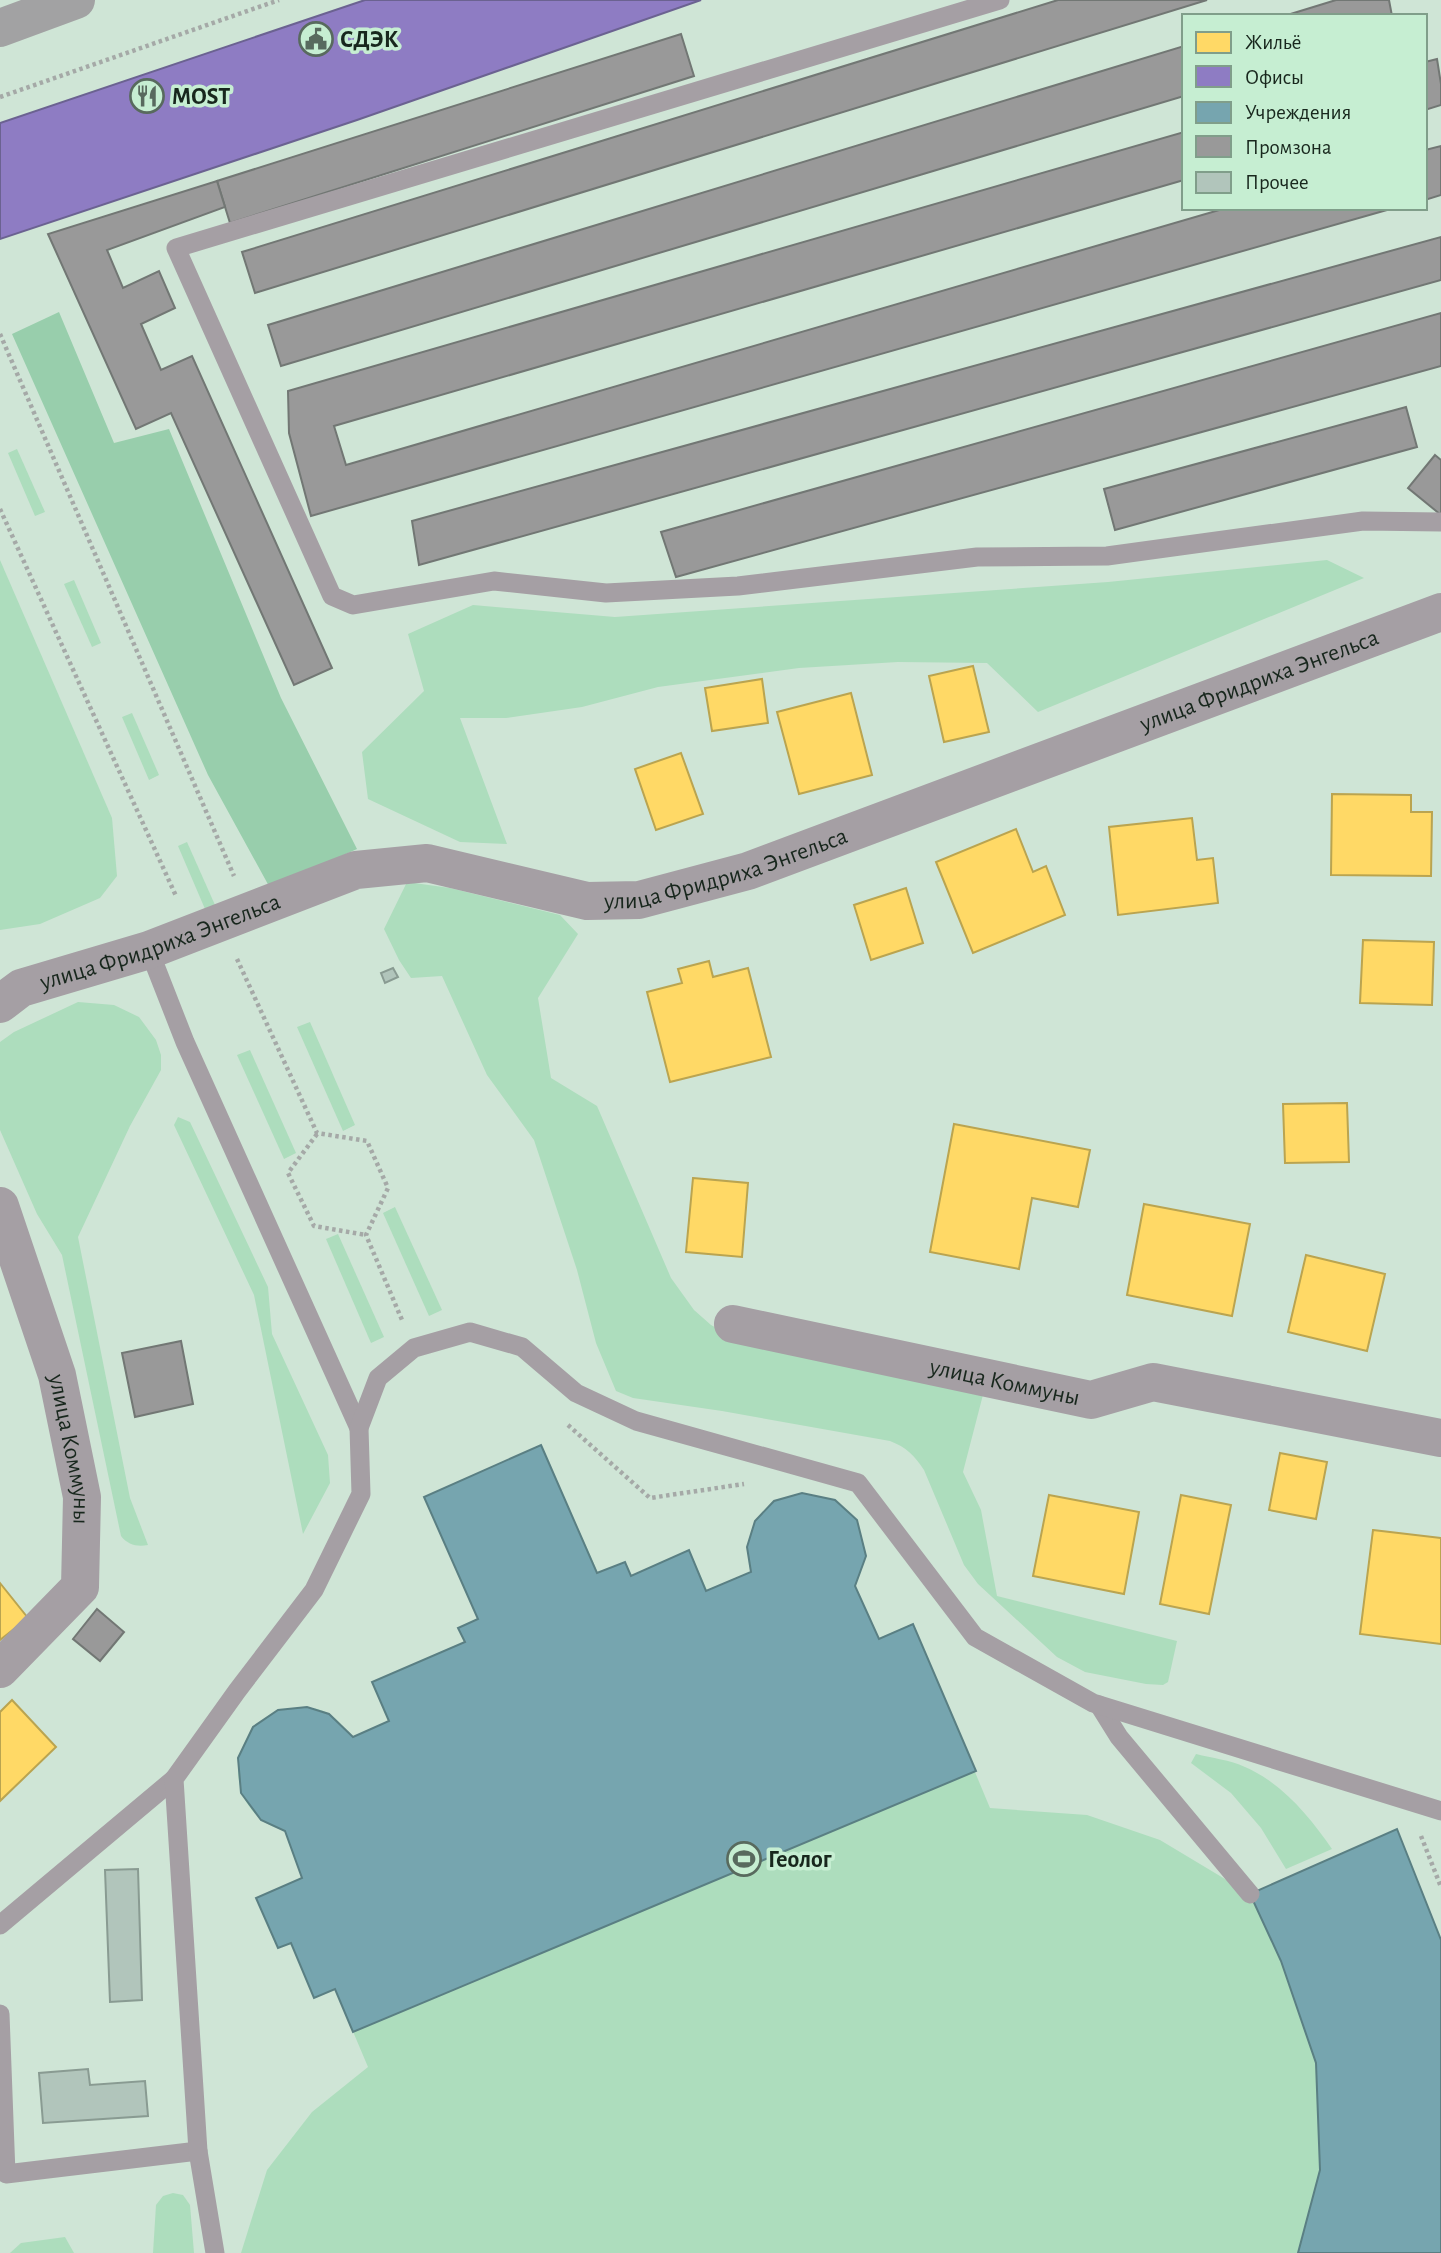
<svg xmlns="http://www.w3.org/2000/svg" width="1441" height="2253" viewBox="0 0 1441 2253" font-family="'Alegreya Sans',sans-serif">
<rect width="100%" height="100%" fill="#cfe5d6"/>
<!-- green -->
<g fill="#adddbd">
<path d="M 17,449 L 45,512 L 35,516 L 8,453 Z"/>
<path d="M 0,560 L 112,818 L 117,876 L 100,898 L 40,924 L 0,930 Z"/>
<path d="M 1327,560 L 1364,578 L 1038,712 L 987,663 L 898,662 L 799,668 L 658,687 L 582,707 L 506,718 L 460,718 L 507,844 L 460,842 L 368,799 L 362,752 L 424,691 L 408,634 L 473,605 L 615,617 L 1108,582 Z"/>
<path d="M 74,580 L 101,643 L 92,647 L 64,584 Z"/>
<path d="M 132,713 L 159,775 L 149,780 L 122,717 Z"/>
<path d="M 187,842 L 215,905 L 205,909 L 178,846 Z"/>
<path d="M 407,882 L 450,888 L 560,915 L 578,934 L 538,998 L 551,1078 L 597,1106 L 671,1278 L 694,1310 L 711,1325 L 748,1345 L 985,1387 L 963,1472 L 981,1510 L 997,1596 L 1177,1641 L 1168,1682 L 1163,1685 L 1146,1684 L 1085,1672 L 1057,1657 L 978,1584 L 964,1565 L 924,1470 C 915,1456 906,1447 890,1441 L 722,1411 L 633,1398 L 616,1391 L 596,1343 L 577,1270 L 534,1140 L 487,1075 L 442,976 L 411,978 L 399,960 L 384,929 Z"/>
<path d="M 78,1002 L 114,1005 L 139,1017 L 156,1040 L 161,1055 L 161,1070 L 130,1126 L 78,1237 L 130,1498 L 148,1545 C 137,1547 128,1545 121,1536 L 62,1255 L 37,1214 L 0,1130 L 0,1042 L 14,1032 Z"/>
<path d="M 310,1022 L 355,1125 L 343,1131 L 297,1027 Z"/>
<path d="M 250,1050 L 296,1153 L 284,1159 L 237,1055 Z"/>
<path d="M 178,1117 L 190,1122 L 268,1287 L 272,1334 L 328,1455 L 330,1483 L 303,1534 L 254,1295 L 174,1125 Z"/>
<path d="M 395,1207 L 442,1310 L 429,1316 L 383,1213 Z"/>
<path d="M 338,1234 L 384,1337 L 371,1343 L 326,1239 Z"/>
<path d="M 541,1445 L 598,1573 L 625,1562 L 632,1576 L 689,1550 L 707,1590 L 751,1572 L 747,1547 L 755,1521 L 774,1501 L 802,1493 L 835,1500 L 857,1520 L 866,1556 L 855,1586 L 879,1638 L 913,1624 L 990,1808 L 1087,1815 L 1160,1840 L 1250,1894 L 1397,1829 L 1441,1940 L 1441,2253 L 241,2253 L 267,2170 L 312,2112 L 368,2067 L 335,1989 L 314,1998 L 291,1944 L 278,1948 L 256,1898 L 302,1878 L 285,1831 C 278,1828 267,1825 261,1819 C 219,1785 238,1714 292,1709 C 304,1707 318,1707 329,1714 C 338,1719 345,1730 353,1737 L 389,1722 L 372,1682 L 464,1642 L 458,1628 L 478,1618 L 424,1497 Z"/>
<path d="M 1196,1754 C 1212,1758 1230,1760 1245,1767 C 1282,1783 1310,1817 1332,1849 L 1286,1869 L 1261,1828 L 1231,1793 L 1191,1763 Z"/>
<path d="M 173,2193 L 183,2195 L 190,2205 L 194,2253 L 153,2253 L 156,2205 L 163,2196 Z"/>
<path d="M 65,2237 L 74,2253 L 10,2253 L 21,2243 Z"/>
</g>
<!-- forest -->
<path fill="#98ceac" d="M 59,312 L 114,443 L 169,429 L 281,698 L 357,849 L 270,888 L 208,775 L 12,334 Z"/>
<!-- homes -->
<g fill="#ffd966" stroke="#baa450" stroke-width="2">
<path d="M 973,666 L 989,732 L 944,742 L 929,676 Z"/>
<path d="M 762,679 L 768,723 L 712,731 L 705,688 Z"/>
<path d="M 851,693 L 872,775 L 799,794 L 777,712 Z"/>
<path d="M 681,753 L 703,814 L 656,830 L 635,769 Z"/>
<path d="M 1332,794 L 1411,795 L 1411,812 L 1432,812 L 1431,876 L 1331,875 Z"/>
<path d="M 1192,818 L 1197,860 L 1213,858 L 1218,903 L 1118,915 L 1109,827 Z"/>
<path d="M 1016,829 L 1033,872 L 1046,866 L 1065,915 L 973,953 L 936,862 Z"/>
<path d="M 906,888 L 923,943 L 871,960 L 854,905 Z"/>
<path d="M 1363,940 L 1434,942 L 1432,1005 L 1360,1003 Z"/>
<path d="M 709,961 L 713,977 L 748,968 L 771,1057 L 670,1082 L 647,992 L 682,983 L 678,969 Z"/>
<path d="M 1347,1103 L 1349,1162 L 1285,1163 L 1283,1104 Z"/>
<path d="M 954,1124 L 1090,1150 L 1078,1207 L 1032,1198 L 1019,1269 L 930,1252 Z"/>
<path d="M 693,1178 L 748,1183 L 742,1257 L 686,1252 Z"/>
<path d="M 1144,1204 L 1250,1224 L 1232,1316 L 1127,1295 Z"/>
<path d="M 1306,1255 L 1385,1274 L 1367,1351 L 1288,1332 Z"/>
<path d="M 1280,1453 L 1327,1462 L 1316,1519 L 1269,1510 Z"/>
<path d="M 1049,1495 L 1139,1512 L 1124,1594 L 1033,1576 Z"/>
<path d="M 1181,1495 L 1231,1505 L 1209,1614 L 1160,1604 Z"/>
<path d="M 1373,1530 L 1441,1538 L 1441,1644 L 1360,1634 Z"/>
<path d="M 0,1583 L 28,1618 L 0,1640 Z"/>
<path d="M 12,1700 L 56,1747 L 0,1801 L 0,1712 Z"/>
</g>
<!-- offices -->
<path fill="#8e7cc3" stroke="#6b6291" stroke-width="2" d="M 365,0 L 701,0 L 357,120 L 0,239 L 0,123 Z"/>
<!-- public -->
<g fill="#76a5af" stroke="#5a7f83" stroke-width="2">
<path d="M 541,1445 L 597,1573 L 625,1562 L 631,1576 L 689,1550 L 706,1591 L 751,1572 L 747,1547 L 755,1521 L 774,1501 L 802,1493 L 835,1500 L 857,1520 L 866,1556 L 855,1586 L 879,1639 L 913,1624 L 976,1771 L 353,2032 L 335,1989 L 314,1998 L 291,1943 L 278,1948 L 256,1898 L 302,1878 L 285,1831 L 261,1820 L 241,1793 L 238,1758 L 253,1727 L 278,1710 L 307,1707 L 329,1714 L 353,1737 L 389,1721 L 372,1682 L 465,1642 L 458,1628 L 478,1619 L 424,1497 Z"/>
<path d="M 1397,1829 L 1441,1940 L 1441,2253 L 1298,2253 L 1320,2170 L 1316,2063 L 1281,1961 L 1250,1894 Z"/>
</g>
<!-- industry -->
<g fill="#999" stroke="#727774" stroke-width="2">
<path d="M 1058,0 L 1207,0 L 255,293 L 242,252 Z"/>
<path d="M 1336,0 L 1389,0 L 1392,16 L 1284,16 Z"/>
<path d="M 681,34 L 694,76 L 230,223 L 217,181 Z"/>
<path d="M 1184,46 L 1184,96 L 281,366 L 268,325 Z"/>
<path d="M 1437,59 L 1441,84 L 1441,105 L 1425,110 L 1425,62 Z"/>
<path d="M 1184,132 L 1184,180 L 334,426 L 346,465 L 1226,208 L 1394,208 L 311,516 L 289,433 L 288,391 Z"/>
<path d="M 1441,146 L 1441,195 L 1425,200 L 1425,150 Z"/>
<path d="M 217,181 L 225,207 L 107,250 L 123,288 L 159,271 L 175,308 L 141,324 L 161,370 L 192,356 L 332,668 L 294,685 L 171,413 L 136,429 L 48,234 Z"/>
<path d="M 1441,237 L 1441,280 L 419,565 L 412,521 Z"/>
<path d="M 1441,313 L 1441,366 L 676,577 L 661,532 Z"/>
<path d="M 1406,407 L 1417,447 L 1115,530 L 1104,489 Z"/>
<path d="M 1435,455 L 1441,460 L 1441,515 L 1408,488 Z"/>
<path d="M 181,1341 L 193,1404 L 135,1417 L 122,1353 Z"/>
<path d="M 97,1609 L 124,1632 L 100,1661 L 73,1639 Z"/>
</g>
<!-- building -->
<g fill="#b1c5bb" stroke="#899b92" stroke-width="2">
<path d="M 393,968 L 398,977 L 385,983 L 381,973 Z"/>
<path d="M 138,1869 L 142,2000 L 110,2002 L 105,1870 Z"/>
<path d="M 88,2069 L 90,2085 L 145,2081 L 148,2116 L 43,2123 L 39,2073 Z"/>
</g>
<g fill="none" stroke-linecap="round" stroke-linejoin="round">
<!-- path -->
<g stroke="#a5a9a7" stroke-width="4.5" stroke-dasharray="3.5 3.5" stroke-linecap="butt">
<path d="M 0,97 L 279,0"/>
<path d="M 0,334 L 234,876"/>
<path d="M 0,509 L 176,896"/>
<path d="M 237,959 L 317,1133 L 367,1141 L 388,1188 L 366,1235 L 402,1320"/>
<path d="M 317,1134 L 288,1173 L 314,1226 L 366,1235"/>
<path d="M 568,1425 L 650,1498 L 744,1484"/>
<path d="M 1421,1836 L 1441,1887"/>
</g>
<!-- service -->
<g stroke="#a59fa4" stroke-width="19">
<path d="M 1000,0 L 176,248 L 332,596 L 353,605 L 494,581 L 606,593 L 738,586 L 977,557 L 1107,556 L 1363,521 L 1441,522"/>
<path d="M 149,950 L 185,1042 L 359,1428"/>
<path d="M 1099,1705 L 1119,1737 L 1250,1894"/>
<path d="M 0,1925 L 174,1779"/>
<path d="M 0,2014 L 6,2174 L 198,2151"/>
<path d="M 215,2253 L 198,2151 L 174,1779 L 237,1691 L 314,1590 L 361,1494 L 359,1428 L 378,1378 L 414,1348 L 470,1332 L 522,1347 L 576,1393 L 636,1421 L 858,1483 L 975,1637 L 1093,1703 L 1441,1811"/>
</g>
<!-- minor -->
<g stroke="#a59fa4" stroke-width="38">
<path id="s1" d="M 0,1004 L 21,988 L 149,950 L 356,870 L 427,863 L 587,901 L 639,900 L 748,871 L 1441,612"/>
<path id="s2" d="M 0,1206 L 57,1375 L 82,1497 L 80,1587 L 0,1669"/>
<path id="s3" d="M 733,1324 L 1091,1400 L 1153,1382 L 1441,1438"/>
</g>
<!-- primary -->
<path stroke="#a2a2a3" stroke-width="38" d="M 0,28 L 76,0"/>
</g>
<!-- icons -->
<defs>
<g id="civic-ring" transform="scale(1.75)"><circle r="9.5" fill="#c6eed2" stroke="#586a5e" stroke-width="1.5"/><path d="M-.6-6.5H3V-4.5H.6V-3L4-1V1h2V6H-6V1h2V-1L-.6-3ZM-1.2 2.5V6h2.4V2.5Z" fill="#586a5e"/></g>
<g id="restaurant-ring" transform="scale(1.75)"><circle r="9.5" fill="#c6eed2" stroke="#586a5e" stroke-width="1.5"/><path d="M-5-6h1v4h1v-4h1v4h1v-4h1v5L-1.5 .5V6h-2V.5L-5-1ZM5-6V6H3V1.5H1.5Q1.5-4 5-6Z" fill="#586a5e"/></g>
<g id="stadium-ring" transform="scale(1.75)"><circle r="9.5" fill="#c6eed2" stroke="#586a5e" stroke-width="1.5"/><path d="M0-5a6.5 5 0 1 0 0 10a6.5 5 0 1 0 0-10ZM-3.5-1.8h7v3.6h-7Z" fill="#586a5e"/></g>
</defs>
<g fill-rule="evenodd">
<use href="#civic-ring" x="316" y="39"/>
<use href="#restaurant-ring" x="147" y="96"/>
<use href="#stadium-ring" x="744" y="1859"/>
</g>
<g text-anchor="middle" stroke-width="7" stroke-linejoin="round" paint-order="stroke">
<!-- poi labels -->
<g font-size="24" font-weight="bold" fill="#18271d" stroke="#c6eed2" text-anchor="start">
<text x="340" y="47">СДЭК</text>
<text x="172" y="104">MOST</text>
<text x="768" y="1867">Геолог</text>
</g>
<!-- street labels -->
<g font-size="24" fill="#18271d" stroke="#c6eed2">
<text dy="8" stroke="none"><textPath href="#s1" startOffset="1328">улица Фридриха Энгельса</textPath></text>
<text dy="8" stroke="none"><textPath href="#s1" startOffset="761">улица Фридриха Энгельса</textPath></text>
<text dy="8" stroke="none"><textPath href="#s1" startOffset="173">улица Фридриха Энгельса</textPath></text>
<text dy="8" stroke="none"><textPath href="#s3" startOffset="278">улица Коммуны</textPath></text>
<text dy="8" stroke="none"><textPath href="#s2" startOffset="254">улица Коммуны</textPath></text>
</g>
</g>
<!-- legend -->
<rect x="1182" y="14" width="245" height="196" fill="#c6eed2" stroke="#809e8a" stroke-width="2"/>
<rect x="1196" y="32" width="35" height="21" fill="#ffd966" stroke="#809e8a" stroke-width="2"/>
<text x="1245" y="49" font-size="21" fill="#18271d">Жильё</text>
<rect x="1196" y="66" width="35" height="21" fill="#8e7cc3" stroke="#809e8a" stroke-width="2"/>
<text x="1245" y="84" font-size="21" fill="#18271d">Офисы</text>
<rect x="1196" y="102" width="35" height="21" fill="#76a5af" stroke="#809e8a" stroke-width="2"/>
<text x="1245" y="119" font-size="21" fill="#18271d">Учреждения</text>
<rect x="1196" y="136" width="35" height="21" fill="#999999" stroke="#809e8a" stroke-width="2"/>
<text x="1245" y="154" font-size="21" fill="#18271d">Промзона</text>
<rect x="1196" y="172" width="35" height="21" fill="#b1c5bb" stroke="#809e8a" stroke-width="2"/>
<text x="1245" y="189" font-size="21" fill="#18271d">Прочее</text>
</svg>
